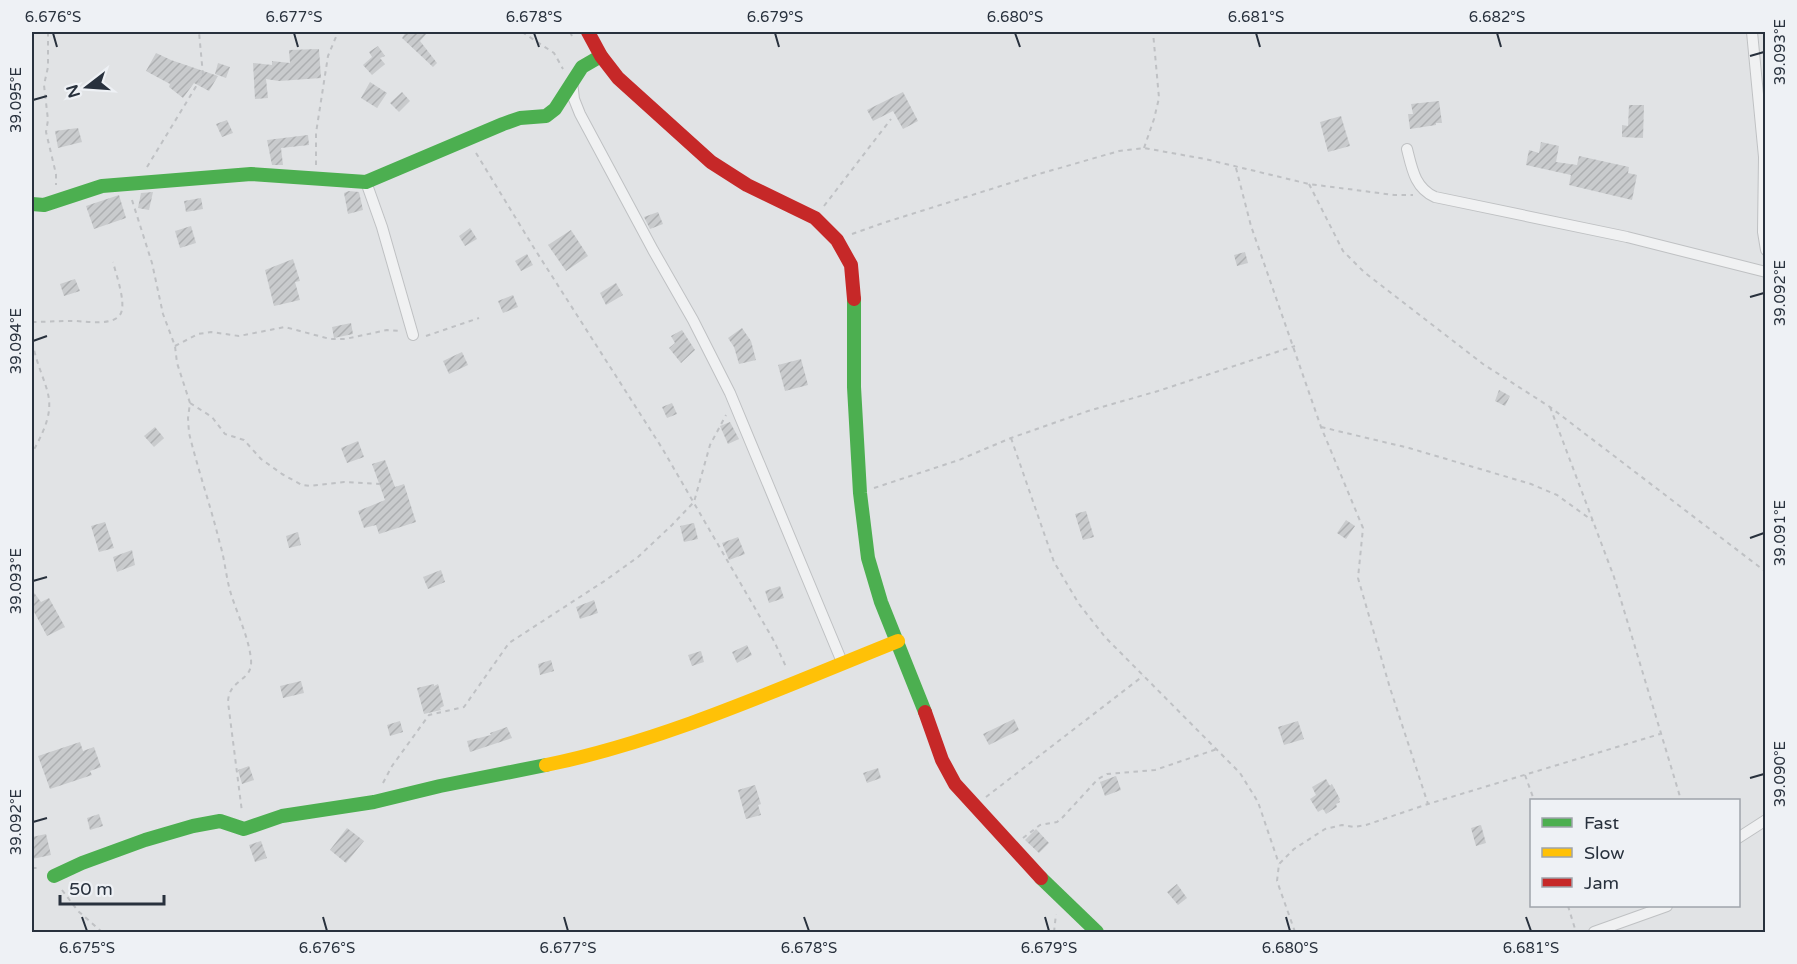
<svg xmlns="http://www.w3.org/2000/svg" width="1797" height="964" viewBox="0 0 1797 964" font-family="'Varela Round',sans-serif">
<defs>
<pattern id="building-hatch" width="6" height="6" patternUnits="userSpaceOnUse" patternTransform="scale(1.5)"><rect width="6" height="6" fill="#c9cbcd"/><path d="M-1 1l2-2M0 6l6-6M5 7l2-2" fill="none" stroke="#adafb1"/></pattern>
</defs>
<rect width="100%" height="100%" fill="#e1e3e5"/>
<!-- building -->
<g fill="url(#building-hatch)">
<path d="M 406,32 L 428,32 L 420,41 L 437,63 L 433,67 L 402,38 Z"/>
<path d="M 378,46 L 385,56 L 380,58 L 385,64 L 372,75 L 363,65 L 372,57 L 369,52 Z"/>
<path d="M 319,49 L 321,78 L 279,81 L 266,79 L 268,98 L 255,99 L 253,63 L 272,65 L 272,61 L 290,63 L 289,50 Z"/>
<path d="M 156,53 L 171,60 L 218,76 L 209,91 L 194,83 L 183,98 L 169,87 L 170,84 L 146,71 Z"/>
<path d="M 218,63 L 230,67 L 226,78 L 215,74 Z"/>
<path d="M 370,82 L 387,93 L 377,108 L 361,98 Z"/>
<path d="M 402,92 L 410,101 L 399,112 L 390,103 Z"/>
<path d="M 903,92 L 918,121 L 903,129 L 893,111 L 873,121 L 867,110 Z"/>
<path d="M 1439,101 L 1442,123 L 1436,123 L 1436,125 L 1410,129 L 1408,114 L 1413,114 L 1411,104 Z"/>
<path d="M 1629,105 L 1644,105 L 1643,138 L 1622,137 L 1622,125 L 1628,126 Z"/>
<path d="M 1341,116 L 1350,146 L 1328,152 L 1320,122 Z"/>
<path d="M 227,120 L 233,133 L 222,137 L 216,124 Z"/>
<path d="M 78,128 L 82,142 L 58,148 L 55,131 Z"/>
<path d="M 308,135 L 309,145 L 281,148 L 283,165 L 272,165 L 267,140 Z"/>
<path d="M 1541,142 L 1559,146 L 1556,162 L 1577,165 L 1579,156 L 1629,167 L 1628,173 L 1637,175 L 1632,200 L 1569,185 L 1571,175 L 1526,165 L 1529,150 L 1539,153 Z"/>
<path d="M 349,191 L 359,192 L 363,210 L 348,214 L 344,193 Z"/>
<path d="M 153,192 L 149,210 L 138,208 L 141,193 Z"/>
<path d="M 119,195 L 126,218 L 94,229 L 86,206 Z"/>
<path d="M 201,198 L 203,209 L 186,212 L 184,201 Z"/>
<path d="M 658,212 L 663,224 L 650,229 L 644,217 Z"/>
<path d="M 191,226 L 196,243 L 180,248 L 175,231 Z"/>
<path d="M 470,228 L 477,239 L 465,246 L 459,236 Z"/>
<path d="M 571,230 L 588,256 L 566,271 L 548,245 Z"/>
<path d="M 1245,252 L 1248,263 L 1237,266 L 1234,255 Z"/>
<path d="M 527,254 L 533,265 L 521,271 L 515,261 Z"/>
<path d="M 293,259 L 300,281 L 295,282 L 300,300 L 274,306 L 265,270 Z"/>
<path d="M 75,279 L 80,291 L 64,296 L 60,284 Z"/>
<path d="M 616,283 L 623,295 L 606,305 L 600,293 Z"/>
<path d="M 513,295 L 518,307 L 503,313 L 498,301 Z"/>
<path d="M 351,323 L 353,334 L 334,338 L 332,327 Z"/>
<path d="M 742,328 L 751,341 L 756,360 L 739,364 L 734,347 L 728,338 Z"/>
<path d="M 682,330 L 695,350 L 681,363 L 669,348 L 675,343 L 671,336 Z"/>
<path d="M 462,352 L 468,365 L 449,374 L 443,361 Z"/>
<path d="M 801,359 L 808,385 L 785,391 L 778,365 Z"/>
<path d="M 1499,390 L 1510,396 L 1505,406 L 1495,401 Z"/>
<path d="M 672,403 L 677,414 L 667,418 L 662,407 Z"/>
<path d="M 730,422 L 739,439 L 728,444 L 720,426 Z"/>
<path d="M 155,427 L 164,438 L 154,447 L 144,436 Z"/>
<path d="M 358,441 L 364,457 L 347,463 L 341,448 Z"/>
<path d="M 385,460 L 395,487 L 404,484 L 416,522 L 379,534 L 376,525 L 364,528 L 358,511 L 385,500 L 372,464 Z"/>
<path d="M 1086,511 L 1094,537 L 1083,540 L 1075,514 Z"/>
<path d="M 1346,520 L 1355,526 L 1346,539 L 1337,533 Z"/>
<path d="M 105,522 L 114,548 L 99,552 L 91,526 Z"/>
<path d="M 694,523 L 698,539 L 684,542 L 680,526 Z"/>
<path d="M 298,532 L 301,545 L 289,548 L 286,536 Z"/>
<path d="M 738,537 L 745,554 L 729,560 L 722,543 Z"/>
<path d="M 132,550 L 135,565 L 117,572 L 113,557 Z"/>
<path d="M 441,570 L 445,582 L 428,589 L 423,577 Z"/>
<path d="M 780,586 L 784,598 L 769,603 L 765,591 Z"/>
<path d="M 32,590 L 41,602 L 49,598 L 65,627 L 47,636 L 32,608 Z"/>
<path d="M 594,600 L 598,613 L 580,619 L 576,607 Z"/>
<path d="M 747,645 L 752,655 L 737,663 L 732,652 Z"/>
<path d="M 701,651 L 704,662 L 692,666 L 688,655 Z"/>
<path d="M 551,660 L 554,671 L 540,675 L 538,664 Z"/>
<path d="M 301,681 L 304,693 L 283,698 L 280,686 Z"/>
<path d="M 434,684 L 434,686 L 438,684 L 444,706 L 440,708 L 441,710 L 424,714 L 417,688 Z"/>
<path d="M 1014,719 L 1019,730 L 989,745 L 983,734 Z"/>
<path d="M 400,721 L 403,732 L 390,736 L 387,725 Z"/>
<path d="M 1298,721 L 1304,739 L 1284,745 L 1278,727 Z"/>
<path d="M 507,727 L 512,738 L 470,752 L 467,741 L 491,735 L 490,733 Z"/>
<path d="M 80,742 L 83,751 L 94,747 L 101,767 L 90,771 L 92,775 L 50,789 L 38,756 Z"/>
<path d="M 249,766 L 254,780 L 242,784 L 238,770 Z"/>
<path d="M 878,768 L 881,778 L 867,783 L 863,773 Z"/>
<path d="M 1116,776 L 1121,790 L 1105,796 L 1100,782 Z"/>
<path d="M 1326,779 L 1330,786 L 1332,784 L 1340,799 L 1339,800 L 1340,802 L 1336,804 L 1337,807 L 1326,814 L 1323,809 L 1318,812 L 1310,799 L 1316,795 L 1312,787 Z"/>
<path d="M 755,785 L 761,804 L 758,805 L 761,815 L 746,819 L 738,790 Z"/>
<path d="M 99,814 L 103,826 L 90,830 L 87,818 Z"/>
<path d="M 1481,825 L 1486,843 L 1476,846 L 1471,828 Z"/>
<path d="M 347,828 L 364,841 L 346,863 L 330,850 Z"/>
<path d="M 1036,829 L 1049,843 L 1039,853 L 1025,840 Z"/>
<path d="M 46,834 L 51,855 L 32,859 L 32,837 Z"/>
<path d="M 261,841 L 267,858 L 255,862 L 249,845 Z"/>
<path d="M 1177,884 L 1187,898 L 1178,905 L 1167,892 Z"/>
</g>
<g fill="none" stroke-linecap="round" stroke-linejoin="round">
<!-- street casing -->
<g stroke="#bfc1c3" stroke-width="12">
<g id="street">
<path d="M 1752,32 L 1764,157 L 1763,232 L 1766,250"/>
<path d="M 572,82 L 574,99 L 580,114 L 653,250 L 693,320 L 730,393 L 842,662"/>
<path d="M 1407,149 C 1412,169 1415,188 1435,197 L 1627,237 L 1766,272"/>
<path d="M 366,182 L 382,227 L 413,335"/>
<path d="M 1738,838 L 1766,820"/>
<path d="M 1594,932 L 1667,906"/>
</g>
</g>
<!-- path -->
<g stroke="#bfc1c4" stroke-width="2" stroke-dasharray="4.5 4.5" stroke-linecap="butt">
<path d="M 48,32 L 48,67 L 44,85 L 48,120 L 46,132 L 56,174 L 56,185"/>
<path d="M 522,32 L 554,53 L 563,69"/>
<path d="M 570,32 L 573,38"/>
<path d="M 1144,148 L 1154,119 L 1159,98 L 1153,32"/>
<path d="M 476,153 L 534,248 L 662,448 L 774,641 L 787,669"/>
<path d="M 316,165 L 316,133 L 328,56 L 338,32"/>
<path d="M 147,167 L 203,75 L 199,32"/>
<path d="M 1236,168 L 1251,226 L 1321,427 L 1363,528 L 1358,578 L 1390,688 L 1428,804"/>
<path d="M 1309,184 L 1343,251 L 1364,272 L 1483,364 L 1550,407 L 1766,572"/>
<path d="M 132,200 L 152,263 L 163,314 L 175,346 L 177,363 L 190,403 L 188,418 L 189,433 C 198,470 211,507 220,544 C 225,560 226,578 231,594 C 238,616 249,638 251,660 C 253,682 229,678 228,702 L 242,812"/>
<path d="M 824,206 L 891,119"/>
<path d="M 852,234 L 883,223 L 1039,174 L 1119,151 L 1144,148 L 1205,159 L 1309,184 L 1394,195 L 1413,195"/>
<path d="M 32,322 C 44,322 56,321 69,321 C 82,320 114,328 121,313 C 126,302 116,274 113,262"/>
<path d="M 426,336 L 479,318"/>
<path d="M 32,342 C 44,395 64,397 32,453"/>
<path d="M 175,346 L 198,334 L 211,332 L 239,336 L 285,327 L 330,339 L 345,339 L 387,330 L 400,331"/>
<path d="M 190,403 L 212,417 L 225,434 L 244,440 L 261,459 L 282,474 L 302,485 L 310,486 L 344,482 L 379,484"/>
<path d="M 1550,407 L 1614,577 L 1681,800"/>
<path d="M 1321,427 L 1409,448 L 1531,484 L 1557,495 L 1593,521"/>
<path d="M 1011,438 L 1054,562 L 1079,604 L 1105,637 L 1240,773 L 1258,802 L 1279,864"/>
<path d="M 874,488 L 959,460 L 1011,438 L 1088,411 L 1158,391 L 1295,346"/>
<path d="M 1525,775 L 1534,800"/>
<path d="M 383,783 L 392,766 L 429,715 L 464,707 L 509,643 L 606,580 L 638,557 L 672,525 L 694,502 L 710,445 L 726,415"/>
<path d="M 986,797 L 1143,676"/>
<path d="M 1023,838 L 1040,825 L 1057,822 L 1062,818 L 1098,779 L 1107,774 L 1155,770 L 1217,749"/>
<path d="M 32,868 L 41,868"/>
<path d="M 62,890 L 78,911 L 102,932"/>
<path d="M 1568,906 L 1576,932"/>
<path d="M 1054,932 L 1056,914"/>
<path d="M 1295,932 L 1277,881 L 1279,864 L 1294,849 L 1325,829 L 1342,825 L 1354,827 L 1366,825 L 1428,804 L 1660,734"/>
</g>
<!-- street -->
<use href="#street" stroke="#f0f1f2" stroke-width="10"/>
<!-- fast -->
<g stroke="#4caf50" stroke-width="14">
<path d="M 32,204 L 44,205 L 102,186 L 251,174 L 366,182 L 503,124 L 520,118 L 546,116 L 555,109 L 582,67 L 601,56"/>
<path d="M 854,299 L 854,387 L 860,493 L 868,558 L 881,602 L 925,712"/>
<path d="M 54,876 L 82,863 L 145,840 L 193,826 L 220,821 L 244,829 L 282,816 L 374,802 L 440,786 L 546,765"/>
<path d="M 1041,878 L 1097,932"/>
</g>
<!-- slow -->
<path stroke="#ffc107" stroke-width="14" d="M 546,765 C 665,741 785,686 898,641"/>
<!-- jam -->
<g stroke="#c62828" stroke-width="14">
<path d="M 588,32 L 601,56 L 618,78 L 711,162 L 747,185 L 815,218 L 837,240 L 851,265 L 854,299"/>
<path d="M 925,712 L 942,760 L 955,784 L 1041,878"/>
</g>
</g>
<!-- ticks -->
<path fill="none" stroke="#28313d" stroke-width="2" d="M 53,33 L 57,47M 294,33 L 298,47M 534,33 L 539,47M 775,33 L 779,47M 1015,33 L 1020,47M 1256,33 L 1260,47M 1497,33 L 1501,47M 1750,56 L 1764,52M 33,100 L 47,96M 1750,297 L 1764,293M 33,341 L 47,336M 1750,538 L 1764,533M 33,581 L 47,577M 1750,778 L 1764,774M 33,822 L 47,818M 82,917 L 87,931M 323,917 L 327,931M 564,917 L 568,931M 804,917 L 809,931M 1045,917 L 1049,931M 1286,917 L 1290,931M 1526,917 L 1531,931"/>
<!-- border -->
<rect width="1797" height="964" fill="none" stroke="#eef1f5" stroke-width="66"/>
<!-- legend -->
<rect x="1530" y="799" width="210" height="108" fill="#eef1f5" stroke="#9fa4ab" stroke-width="1.5"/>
<rect x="1542" y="818" width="30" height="9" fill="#4caf50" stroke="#9fa4ab" stroke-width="1.5"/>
<text x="1584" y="829" font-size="18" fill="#28313d">Fast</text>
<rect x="1542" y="848" width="30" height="9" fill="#ffc107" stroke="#9fa4ab" stroke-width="1.5"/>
<text x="1584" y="859" font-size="18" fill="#28313d">Slow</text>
<rect x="1542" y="878" width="30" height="9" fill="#c62828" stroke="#9fa4ab" stroke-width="1.5"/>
<text x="1584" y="889" font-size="18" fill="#28313d">Jam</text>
<!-- north arrow -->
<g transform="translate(87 87) rotate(253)" stroke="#eef1f5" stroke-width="4.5" paint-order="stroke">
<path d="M0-4.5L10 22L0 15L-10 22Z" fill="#28313d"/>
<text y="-9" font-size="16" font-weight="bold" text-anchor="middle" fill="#28313d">N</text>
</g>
<!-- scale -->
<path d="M60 895v9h104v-9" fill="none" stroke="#28313d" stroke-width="3"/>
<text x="69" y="895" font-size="18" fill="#28313d" stroke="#eef1f5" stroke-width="4.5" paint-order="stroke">50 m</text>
<rect x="33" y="33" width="1731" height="898" fill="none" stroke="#28313d" stroke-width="2"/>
<g font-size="15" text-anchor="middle" fill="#28313d">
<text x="53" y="22">6.676°S</text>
<text x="294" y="22">6.677°S</text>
<text x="534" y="22">6.678°S</text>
<text x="775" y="22">6.679°S</text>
<text x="1015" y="22">6.680°S</text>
<text x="1256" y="22">6.681°S</text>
<text x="1497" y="22">6.682°S</text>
<text transform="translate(1780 52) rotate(-90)" y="5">39.093°E</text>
<text transform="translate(16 100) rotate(-90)" y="5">39.095°E</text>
<text transform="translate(1780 293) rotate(-90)" y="5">39.092°E</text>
<text transform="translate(16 341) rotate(-90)" y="5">39.094°E</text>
<text transform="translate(1780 533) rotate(-90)" y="5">39.091°E</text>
<text transform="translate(16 581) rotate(-90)" y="5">39.093°E</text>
<text transform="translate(1780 774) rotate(-90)" y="5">39.090°E</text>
<text transform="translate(16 822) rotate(-90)" y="5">39.092°E</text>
<text x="87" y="953">6.675°S</text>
<text x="327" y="953">6.676°S</text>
<text x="568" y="953">6.677°S</text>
<text x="809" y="953">6.678°S</text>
<text x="1049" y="953">6.679°S</text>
<text x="1290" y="953">6.680°S</text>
<text x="1531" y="953">6.681°S</text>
</g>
</svg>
